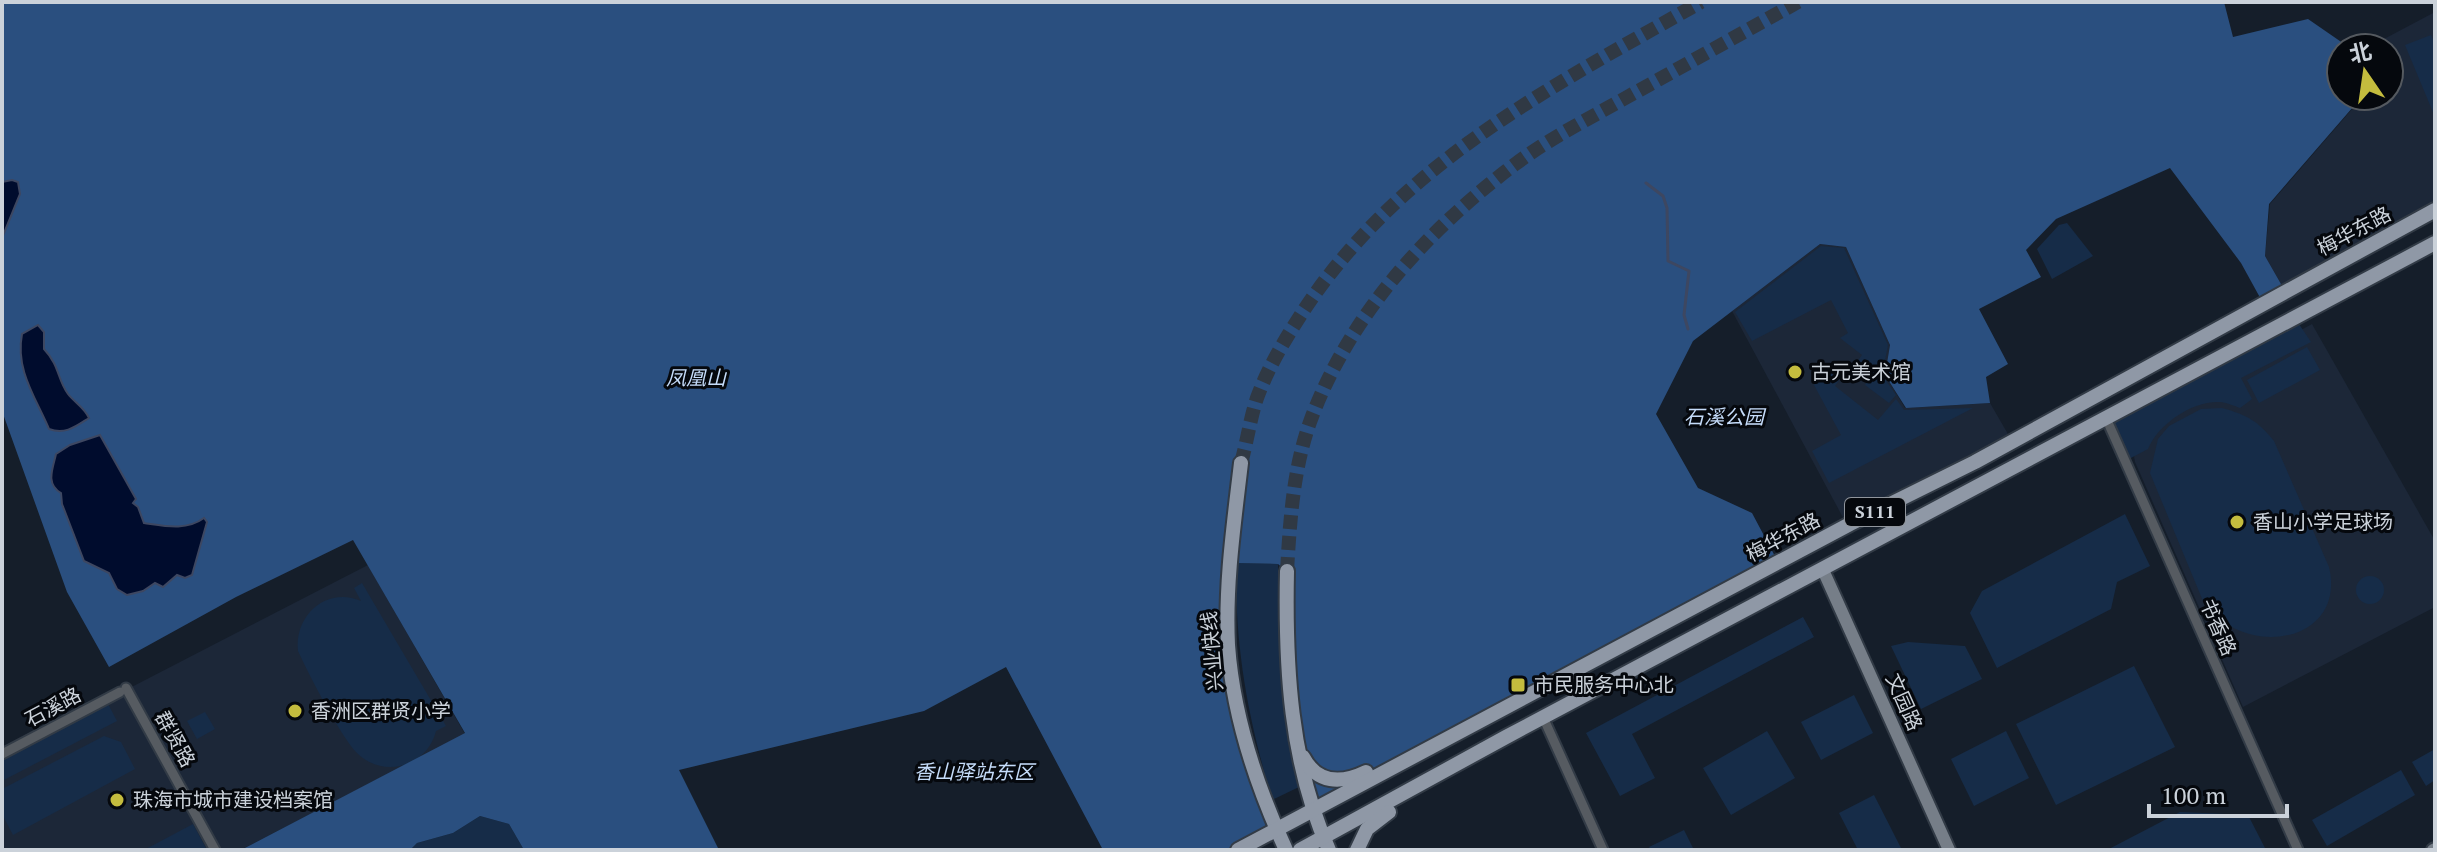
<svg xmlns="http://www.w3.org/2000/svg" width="2437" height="852" viewBox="0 0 2437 852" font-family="'PT Serif','Noto Sans SC',serif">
<rect width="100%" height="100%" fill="#151e2a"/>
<!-- built -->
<g fill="#1c2738">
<path d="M 2435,12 L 2435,210 L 2285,291 L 2265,256 L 2270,204 L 2353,108 L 2354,96 L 2389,96 L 2389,48 L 2367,48 Z"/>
<path d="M 1820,244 L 1846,247 L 1890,345 L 1885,375 L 1905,408 L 1990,403 L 2012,441 L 1847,525 L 1732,311 Z"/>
<path d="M 2312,324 L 2435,541 L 2435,607 L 2243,707 L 2135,462 L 2131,438 L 2142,417 Z"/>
<path d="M 368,565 L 465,734 L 241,850 L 2,850 L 2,754 Z"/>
</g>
<!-- green -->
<g fill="#162c48">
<path d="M 2431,35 L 2435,44 L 2435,117 L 2405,45 Z"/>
<path d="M 2067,223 L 2093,256 L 2052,279 L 2037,249 L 2059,225 Z"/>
<path d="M 1821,246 L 1844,248 L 1888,345 L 1882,375 L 1896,395 L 1889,403 L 1865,385 L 1870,378 L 1855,365 L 1862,355 L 1840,338 L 1848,333 L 1831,300 L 1752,341 L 1735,312 Z"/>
<path d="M 2297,321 L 2311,342 L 2241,378 L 2252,399 L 2240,408 C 2235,406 2227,403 2221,402 C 2193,400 2158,424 2148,449 L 2129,459 L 2111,420 Z"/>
<path d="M 2307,347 L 2320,370 L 2259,403 L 2247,380 Z"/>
<path d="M 1827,369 L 1839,380 L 1835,386 L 1878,420 L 1896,399 L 1904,410 L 1973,408 L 1829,483 L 1812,451 L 1841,435 L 1814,385 Z"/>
<path d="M 2222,408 C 2247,415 2258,421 2274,441 L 2329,567 C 2347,642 2245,662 2203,601 L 2150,473 L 2158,439 L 2169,426 L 2201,409 Z"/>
<path d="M 2125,514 L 2150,566 L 2117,582 L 2111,609 L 1997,668 L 1970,613 L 1982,591 Z"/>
<path d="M 1236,563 L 1278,564 L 1282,689 L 1299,787 L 1272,800 C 1248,716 1235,651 1236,563 Z"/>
<circle cx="2370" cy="590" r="14"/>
<path d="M 362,583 L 446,726 L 436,731 C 432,746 424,756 409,763 C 392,771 371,767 357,753 C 341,737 308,673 298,651 C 294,615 327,586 361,601 L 354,588 Z"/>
<path d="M 1803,617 L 1814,637 L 1632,734 L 1655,778 L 1620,796 L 1586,733 Z"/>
<path d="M 1908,642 L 1965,646 L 1982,679 L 1921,709 L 1891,646 Z"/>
<path d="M 2134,666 L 2175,747 L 2056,805 L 2016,724 Z"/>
<path d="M 1854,695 L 1873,733 L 1821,760 L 1801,722 Z"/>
<path d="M 107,702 L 117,721 L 2,781 L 2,757 Z"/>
<path d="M 205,712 L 215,729 L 197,739 L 187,721 Z"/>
<path d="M 1767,731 L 1795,778 L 1731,815 L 1703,768 Z"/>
<path d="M 2006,731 L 2029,778 L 1974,806 L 1951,759 Z"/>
<path d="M 104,736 L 121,742 L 135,769 L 13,835 L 2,814 L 4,788 Z"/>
<path d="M 2435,749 L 2435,780 L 2426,786 L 2412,762 Z"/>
<path d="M 2401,770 L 2415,795 L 2327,846 L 2312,820 Z"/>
<path d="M 1874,795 L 1902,850 L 1858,850 L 1839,813 Z"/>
<path d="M 2180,812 L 2248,815 L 2266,850 L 2107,850 Z"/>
<path d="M 480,816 L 509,824 L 524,850 L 410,850 L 417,843 L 453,833 Z"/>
<path d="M 193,824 L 207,850 L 144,850 Z"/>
<path d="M 1684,830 L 1694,850 L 1651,850 L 1649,847 Z"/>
</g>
<!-- forest -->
<path fill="#2a4f7f" d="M 2,2 L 2224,2 L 2233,37 L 2308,19 L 2350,48 L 2341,48 L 2341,96 L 2354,96 L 2353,107 L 2269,204 L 2265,256 L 2285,291 L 2263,303 L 2241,263 L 2170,168 L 2056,219 L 2026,250 L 2041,277 L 1979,309 L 2008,364 L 1986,377 L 1990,403 L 1906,408 L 1885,375 L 1890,345 L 1846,247 L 1820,244 L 1693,341 L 1656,414 L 1698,488 L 1752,513 L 1778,562 L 1312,809 L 1293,714 L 1287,572 L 1278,564 L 1236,563 L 1231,669 L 1276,830 L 1238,850 L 1103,850 L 1006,667 L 924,711 L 679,770 L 719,850 L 524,850 L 509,824 L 480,816 L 453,833 L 417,843 L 410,850 L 241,850 L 465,733 L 353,540 L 236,597 L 109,667 L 67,592 L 2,411 Z"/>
<!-- water -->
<g fill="#000c2d" stroke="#3d4761" stroke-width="2">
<path d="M 12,180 L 18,182 L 20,194 L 2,238 L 2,182 Z"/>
<path d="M 38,325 L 44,332 L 44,349 C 60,366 57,379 68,394 C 75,403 84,407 89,418 C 75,427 65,435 49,429 C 36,398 15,370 22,334 Z"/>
<path d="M 100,435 L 136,499 L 133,503 L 138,507 L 144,523 C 165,526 186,531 204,518 L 207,522 L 192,575 L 185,578 L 177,575 L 163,587 L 155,583 L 143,591 L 127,595 L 117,589 L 109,573 L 84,561 L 62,504 L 61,493 C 45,484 53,468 56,454 L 70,445 Z"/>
</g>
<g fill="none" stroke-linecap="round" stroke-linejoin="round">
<!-- stream -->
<path stroke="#3d4761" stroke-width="3" d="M 1646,183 L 1663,196 L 1667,208 L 1668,261 L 1689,271 L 1684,315 L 1688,329"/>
<!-- primary-tunnel -->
<g stroke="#303944" stroke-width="14" stroke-dasharray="14 7" stroke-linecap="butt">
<path d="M 1241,463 C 1247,442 1250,419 1257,398 C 1269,365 1287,336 1306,307 C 1404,161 1553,86 1701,2"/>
<path d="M 1287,571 C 1290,521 1293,470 1310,422 C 1348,317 1426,231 1514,165 C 1550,138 1590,118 1629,96 C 1685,65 1742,33 1798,2"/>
</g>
<!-- street casing -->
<g stroke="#323b46" stroke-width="13">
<g id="street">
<path d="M 2106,418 L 2298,850"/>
<path d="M 126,688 L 215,850"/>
<path d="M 1543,717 L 1603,850"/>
<path d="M 2,754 L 120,692"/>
</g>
</g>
<!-- secondary casing -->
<g stroke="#323b46" stroke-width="16">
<g id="secondary">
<path d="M 1823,570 L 1949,850"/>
<path d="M 2433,850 L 2435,849"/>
</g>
</g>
<!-- primary casing -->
<g stroke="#323b46" stroke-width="18">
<g id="primary">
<path d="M 1241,463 C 1234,523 1225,584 1228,645 C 1233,715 1257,787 1286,850"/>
<path d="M 1287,571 C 1285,666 1290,763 1329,850"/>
<path d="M 1303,757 C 1317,784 1341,784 1366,772"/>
<path d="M 1238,850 L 1850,524 L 1975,462 L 2435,210"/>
<path d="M 1300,850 L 1506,737 L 2435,243"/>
<path d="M 1357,850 L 1367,829 L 1389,812"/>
</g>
</g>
<!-- street -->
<use href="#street" stroke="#565b61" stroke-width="9"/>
<!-- secondary -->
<use href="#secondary" stroke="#767e88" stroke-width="12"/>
<!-- primary -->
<use href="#primary" stroke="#8f98a6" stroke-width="14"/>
</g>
<!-- markers -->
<g fill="#c4bc3e" stroke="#05080d" stroke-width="3">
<circle cx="1795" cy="372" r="8"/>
<circle cx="2237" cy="522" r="8"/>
<rect x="1510" y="677" width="16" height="16" rx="4"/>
<circle cx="295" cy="711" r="8"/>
<circle cx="117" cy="800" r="8"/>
</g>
<g text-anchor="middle" stroke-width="6" stroke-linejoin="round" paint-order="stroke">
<!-- shield labels -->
<rect fill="#05080d" stroke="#90959c" stroke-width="2" x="1845" y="498" width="60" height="28" rx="6"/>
<g font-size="18" font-weight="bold" fill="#cbd2da">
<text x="1875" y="518">S111</text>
</g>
<!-- street labels -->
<g font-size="20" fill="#cbd2da" stroke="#05080d">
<text transform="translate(2354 231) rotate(-28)" y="7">梅华东路</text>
<text transform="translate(1783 537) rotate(-28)" y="7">梅华东路</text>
<text transform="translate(2218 627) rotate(66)" y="7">书香路</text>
<text transform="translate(1212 651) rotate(-95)" y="7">兴业快线</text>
<text transform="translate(1904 702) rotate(66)" y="7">文园路</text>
<text transform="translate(53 707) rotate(-28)" y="7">石溪路</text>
<text transform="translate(175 739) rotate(61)" y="7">群贤路</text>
</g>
<!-- poi labels -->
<g font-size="20" fill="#cbd2da" stroke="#05080d" text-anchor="start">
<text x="1811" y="379">古元美术馆</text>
<text x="2253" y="529">香山小学足球场</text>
<text x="1534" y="692">市民服务中心北</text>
<text x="311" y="718">香洲区群贤小学</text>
<text x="133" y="807">珠海市城市建设档案馆</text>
</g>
<!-- park labels -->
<g font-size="20" font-style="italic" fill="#c5dcfa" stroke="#05080d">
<text x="696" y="385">凤凰山</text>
<text x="1724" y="424">石溪公园</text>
<text x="974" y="779">香山驿站东区</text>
</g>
</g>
<!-- border -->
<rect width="2437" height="852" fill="none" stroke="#cbd2da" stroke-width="8"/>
<!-- north arrow -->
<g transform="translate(2365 72) rotate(347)"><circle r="38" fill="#05080d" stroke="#54595f" stroke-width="2"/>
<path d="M0-6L14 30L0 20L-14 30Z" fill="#c4bc3e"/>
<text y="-12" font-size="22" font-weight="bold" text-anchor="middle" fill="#cbd2da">北</text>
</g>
<!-- scale -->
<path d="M2149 804v12h138v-12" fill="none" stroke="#cbd2da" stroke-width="4"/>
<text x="2161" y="804" font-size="24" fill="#cbd2da" stroke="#05080d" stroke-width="6" paint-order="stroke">100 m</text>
</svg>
